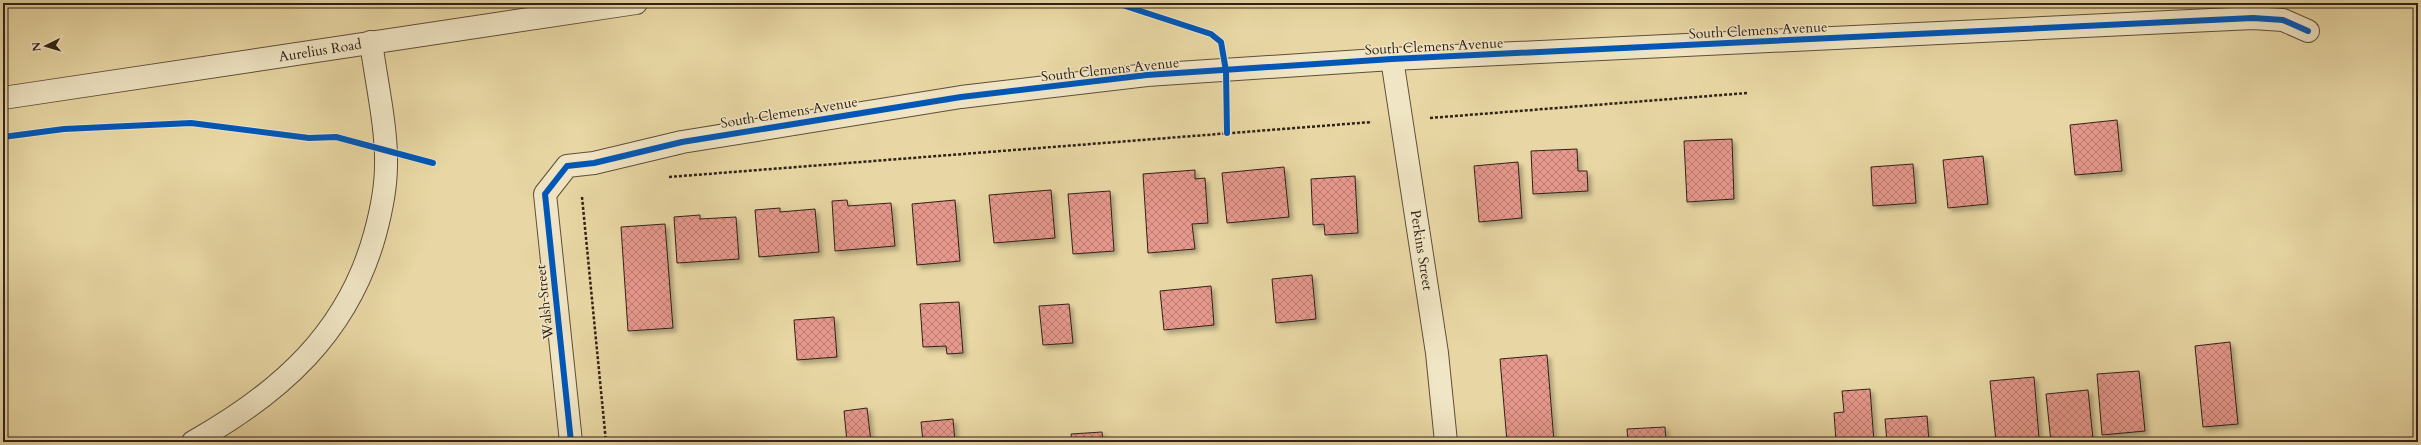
<svg xmlns="http://www.w3.org/2000/svg" width="2421" height="445" viewBox="0 0 2421 445" font-family="Cardo,serif">
<defs>
<pattern id="building-cross-hatch" width="8" height="8" patternUnits="userSpaceOnUse"><rect width="8" height="8" fill="#e6988c"/><path d="M0 0l8 8M0 8l8-8" fill="none" stroke="#bb7c71"/></pattern>
<filter id="shadow"><feDropShadow dx="3.5" dy="3.5" stdDeviation="2" flood-color="#0004"/></filter>
</defs>
<rect width="100%" height="100%" fill="#e8d7a4"/>
<filter id="stains"><feTurbulence type="fractalNoise" baseFrequency=".005" numOctaves="4"/><feColorMatrix values="0 0 0 0 .2 0 0 0 0 .09 0 0 0 0 .02 0 0 0 .5 -.17"/></filter>
<radialGradient id="worn" r=".72"><stop offset=".6" stop-color="#630" stop-opacity="0"/><stop offset="1" stop-color="#630" stop-opacity=".3"/></radialGradient>
<!-- building -->
<g fill="url(#building-cross-hatch)" stroke="#312117" filter="url(#shadow)">
<path d="M 2117,120 L 2122,171 L 2075,175 L 2070,125 Z"/>
<path d="M 1732,139 L 1734,199 L 1687,202 L 1684,141 Z"/>
<path d="M 1577,149 L 1578,171 L 1587,171 L 1588,191 L 1533,194 L 1531,151 Z"/>
<path d="M 1983,156 L 1988,204 L 1948,208 L 1943,160 Z"/>
<path d="M 1518,162 L 1522,218 L 1479,222 L 1474,166 Z"/>
<path d="M 1913,164 L 1916,203 L 1873,206 L 1871,167 Z"/>
<path d="M 1284,167 L 1289,217 L 1227,223 L 1222,173 Z"/>
<path d="M 1195,170 L 1195,179 L 1205,178 L 1208,223 L 1192,224 L 1195,249 L 1148,253 L 1143,174 Z"/>
<path d="M 1355,176 L 1358,233 L 1325,235 L 1324,224 L 1313,225 L 1311,179 Z"/>
<path d="M 1051,190 L 1055,238 L 994,243 L 989,195 Z"/>
<path d="M 1110,191 L 1114,251 L 1073,254 L 1068,194 Z"/>
<path d="M 847,200 L 848,206 L 891,203 L 895,246 L 835,251 L 832,201 Z"/>
<path d="M 955,200 L 960,261 L 917,265 L 912,204 Z"/>
<path d="M 780,208 L 780,212 L 815,209 L 819,252 L 759,257 L 755,210 Z"/>
<path d="M 700,215 L 700,219 L 736,217 L 739,259 L 677,263 L 674,217 Z"/>
<path d="M 665,224 L 673,328 L 628,331 L 621,227 Z"/>
<path d="M 1312,275 L 1316,319 L 1276,323 L 1272,279 Z"/>
<path d="M 1211,286 L 1214,325 L 1164,330 L 1160,291 Z"/>
<path d="M 959,302 L 963,353 L 947,354 L 946,346 L 923,347 L 920,304 Z"/>
<path d="M 1069,304 L 1073,343 L 1043,345 L 1039,306 Z"/>
<path d="M 834,317 L 837,357 L 797,360 L 794,320 Z"/>
<path d="M 2230,342 L 2238,424 L 2203,427 L 2195,346 Z"/>
<path d="M 1547,355 L 1554,442 L 1507,442 L 1500,359 Z"/>
<path d="M 2139,371 L 2145,431 L 2102,435 L 2097,374 Z"/>
<path d="M 2034,377 L 2039,438 L 1996,442 L 1990,381 Z"/>
<path d="M 1870,389 L 1874,442 L 1836,442 L 1834,413 L 1844,412 L 1842,391 Z"/>
<path d="M 2088,390 L 2093,439 L 2051,442 L 2046,394 Z"/>
<path d="M 867,408 L 871,442 L 847,442 L 844,411 Z"/>
<path d="M 1927,416 L 1929,442 L 1887,442 L 1885,419 Z"/>
<path d="M 953,419 L 955,442 L 923,442 L 921,422 Z"/>
<path d="M 1665,427 L 1666,442 L 1628,442 L 1627,429 Z"/>
<path d="M 1102,432 L 1103,442 L 1072,442 L 1071,434 Z"/>
</g>
<g fill="none" stroke-linecap="round" stroke-linejoin="round">
<!-- minor casing -->
<g stroke="#5f4e3a" stroke-width="24">
<g id="minor">
<path d="M 1392,59 L 1437,353 L 1446,442"/>
<path d="M 571,442 L 545,194 L 567,166 L 594,163 L 682,142 L 961,97 L 1147,75 L 1392,59 L 2253,18 L 2283,20 L 2308,31"/>
</g>
</g>
<!-- tertiary casing -->
<g stroke="#5f4e3a" stroke-width="24">
<g id="tertiary">
<path d="M 3,98 L 636,3"/>
<path d="M 193,442 C 280,393 348,333 375,234 C 381,212 386,188 386,165 C 387,128 376,80 371,42"/>
</g>
</g>
<!-- path -->
<g stroke="#312117" stroke-width="2.5" stroke-dasharray="3 2" stroke-linecap="butt">
<path d="M 1430,118 L 1747,93"/>
<path d="M 669,177 L 1372,122"/>
<path d="M 582,197 L 606,442"/>
</g>
<!-- minor -->
<use href="#minor" stroke="#f0e5c4" stroke-width="22"/>
<!-- tertiary -->
<use href="#tertiary" stroke="#f0e5c4" stroke-width="22"/>
<!-- cycleway casing -->
<g stroke="#f0e5c4" stroke-width="8">
<g id="cycleway">
<path d="M 1116,3 L 1211,34 L 1221,42 L 1226,71 L 1227,133"/>
<path d="M 3,137 L 64,129 L 191,123 L 309,138 L 336,137 L 433,163"/>
<path d="M 571,442 L 545,194 L 567,166 L 594,163 L 682,142 L 961,97 L 1147,75 L 1392,59 L 2253,18 L 2283,20 L 2308,31"/>
</g>
</g>
<!-- cycleway -->
<use href="#cycleway" stroke="#0057b8" stroke-width="6"/>
</g>
<g text-anchor="middle" stroke-width="3" stroke-linejoin="round" paint-order="stroke">
<!-- street labels -->
<g font-size="14" fill="#312117" stroke="#f0e5c4">
<text transform="translate(1758 30) rotate(-3)" y="5">South Clemens Avenue</text>
<text transform="translate(1434 46) rotate(-3)" y="5">South Clemens Avenue</text>
<text transform="translate(320 50) rotate(-9)" y="5">Aurelius Road</text>
<text transform="translate(1110 69) rotate(-6)" y="5">South Clemens Avenue</text>
<text transform="translate(789 112) rotate(-9)" y="5">South Clemens Avenue</text>
<text transform="translate(1422 250) rotate(81)" y="5">Perkins Street</text>
<text transform="translate(544 302) rotate(-96)" y="5">Walsh Street</text>
</g>
</g>
<!-- margin -->
<rect width="2421" height="445" fill="none" stroke="#e8d7a4" stroke-width="16"/>
<rect x="4" y="4" width="2413" height="437" fill="none" stroke="#312117" stroke-width="2"/>
<rect x="8" y="8" width="2405" height="429" fill="none" stroke="#312117"/>
<!-- north arrow -->
<g transform="translate(46 46) rotate(265)" stroke="#f0e5c4" stroke-width="3" paint-order="stroke">
<path d="M0-3L7 15L0 10L-7 15Z" fill="#312117"/>
<text y="-6" font-size="11" font-weight="bold" text-anchor="middle" fill="#312117">N</text>
</g>
<rect width="100%" height="100%" filter="url(#stains)"/>
<rect width="100%" height="100%" fill="url(#worn)"/>
</svg>
